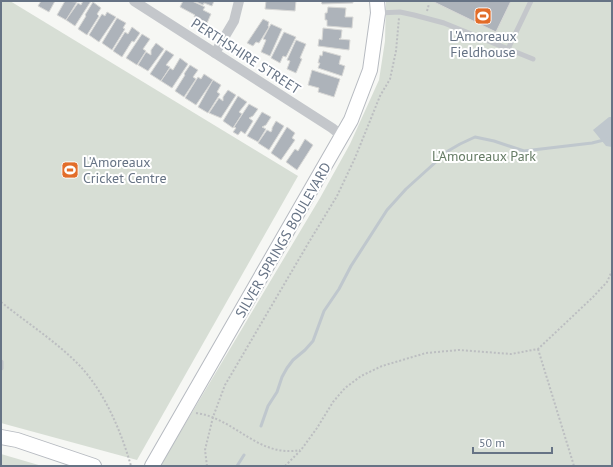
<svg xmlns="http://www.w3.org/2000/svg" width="613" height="467" viewBox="0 0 613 467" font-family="'PT Sans',sans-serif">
<rect width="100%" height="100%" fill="#f6f7f4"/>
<!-- green -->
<g fill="#d7ded5">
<path d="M 1,1 L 10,1 L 298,176 L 137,460 L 1,423 Z"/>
<path d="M 386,1 L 612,1 L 612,466 L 160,466 L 320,198 L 350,144 L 379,80 L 385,41 Z"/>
<path d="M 1,454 L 42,466 L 1,466 Z"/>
</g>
<!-- water -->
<path fill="#bfc7cd" d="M 609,117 L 612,117 L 612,147 L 606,146 L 593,130 Z"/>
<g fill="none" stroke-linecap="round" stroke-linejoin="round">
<!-- stream -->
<g stroke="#bfc7cd" stroke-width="3">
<path d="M 261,426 L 268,406 L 277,392 L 282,377 L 287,368 L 293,360 L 305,350 L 313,341 L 324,311 L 339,289 L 351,266 L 387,210 L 406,189 L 448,151 L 460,144 L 475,137 L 494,141 L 524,151 L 592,143 L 612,138"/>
<path d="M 237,466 L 244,455"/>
</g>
</g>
<!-- building -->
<g fill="#adb3ba" stroke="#d8d8d6">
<path d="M 41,1 L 55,1 L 49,12 L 38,6 Z"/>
<path d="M 65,1 L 77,2 L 66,20 L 57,15 Z"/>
<path d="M 83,1 L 91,1 L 75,26 L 66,20 L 78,3 L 81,5 Z"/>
<path d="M 183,1 L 192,1 L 205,7 L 203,10 L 211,14 L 207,23 L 194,17 L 195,15 L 180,7 Z"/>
<path d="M 194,1 L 214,1 L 212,6 L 204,3 L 203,5 Z"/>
<path d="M 266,1 L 296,1 L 295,11 L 265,9 Z"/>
<path d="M 321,1 L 353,1 L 353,3 L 322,4 Z"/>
<path d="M 432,1 L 511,1 L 496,32 Z"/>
<path d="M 93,2 L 101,8 L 97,14 L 99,16 L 87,35 L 78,29 L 86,16 L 85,15 Z"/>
<path d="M 328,7 L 346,8 L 345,17 L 353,17 L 352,28 L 327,26 L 327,20 L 325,20 L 325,13 L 327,13 Z"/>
<path d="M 107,12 L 116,17 L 99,42 L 89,35 L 102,14 L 105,16 Z"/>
<path d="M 117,18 L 126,23 L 123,28 L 125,29 L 112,50 L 102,43 Z"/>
<path d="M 263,19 L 269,22 L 268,26 L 269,27 L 259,43 L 256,42 L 253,46 L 247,43 Z"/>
<path d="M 271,24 L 282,29 L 270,56 L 261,52 L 266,40 L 263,39 Z"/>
<path d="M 132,27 L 140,33 L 134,42 L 132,41 L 122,57 L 113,51 L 125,32 L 128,34 Z"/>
<path d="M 323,28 L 342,30 L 341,38 L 339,39 L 350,40 L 349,50 L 318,46 L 319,39 L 322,40 Z"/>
<path d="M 284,32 L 296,37 L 286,57 L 283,56 L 280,63 L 271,58 Z"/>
<path d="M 142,34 L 150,39 L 143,49 L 146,51 L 137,65 L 126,58 Z"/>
<path d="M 296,40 L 306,44 L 300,58 L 302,59 L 296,73 L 287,69 L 290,61 L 287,60 Z"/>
<path d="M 156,43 L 164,49 L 148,71 L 138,65 L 146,52 L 151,55 L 151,50 Z"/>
<path d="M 166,50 L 174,55 L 166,65 L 170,67 L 161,81 L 150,74 Z"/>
<path d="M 323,51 L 341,56 L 339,64 L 345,66 L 342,76 L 318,68 L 320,63 L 318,63 L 320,55 L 322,56 Z"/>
<path d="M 180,58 L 188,64 L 172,88 L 161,81 L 170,68 L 173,70 Z"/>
<path d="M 190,65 L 198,70 L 193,77 L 196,79 L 184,97 L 175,91 L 185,75 L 184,74 Z"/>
<path d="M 312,70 L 340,79 L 334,97 L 318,92 L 319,88 L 308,85 Z"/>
<path d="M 204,74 L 213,80 L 196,105 L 185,98 L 198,77 L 201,79 Z"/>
<path d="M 213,80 L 221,85 L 217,92 L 220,94 L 208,113 L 198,107 Z"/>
<path d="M 228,90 L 236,95 L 221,118 L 209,113 L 219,98 L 223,101 L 223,97 Z"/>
<path d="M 238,96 L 247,102 L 239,112 L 242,114 L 233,128 L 223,121 Z"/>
<path d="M 249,104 L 258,109 L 253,116 L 249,118 L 253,121 L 245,134 L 241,131 L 238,135 L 233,132 L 236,128 L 234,127 Z"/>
<path d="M 262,112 L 271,117 L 266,125 L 262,127 L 266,129 L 258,142 L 247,136 Z"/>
<path d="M 276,121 L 284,126 L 269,150 L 258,143 L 267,130 L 271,132 L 272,130 L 272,128 Z"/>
<path d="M 287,127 L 295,133 L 292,138 L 295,140 L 281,160 L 271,153 Z"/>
<path d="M 305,139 L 313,145 L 297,170 L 286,162 L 295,149 L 298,151 Z"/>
</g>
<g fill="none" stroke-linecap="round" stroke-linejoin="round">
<!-- secondary casing -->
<g stroke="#b6bac0" stroke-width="16">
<g id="secondary">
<path d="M 1,437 L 17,440 L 94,466"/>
<path d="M 152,466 L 351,120 L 370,70 L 378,13 L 377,1"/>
</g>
</g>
<!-- path -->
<g stroke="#bcbec1" stroke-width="2" stroke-dasharray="2 2" stroke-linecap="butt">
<path d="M 427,11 L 429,4"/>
<path d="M 1,302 C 27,323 57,342 80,366 C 105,393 121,431 131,466"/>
<path d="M 538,349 L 574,466"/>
<path d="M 196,413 C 235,418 258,458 300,450"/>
<path d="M 207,466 L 205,450 L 213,417 L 225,385 L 309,242 L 337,196 L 355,158 L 380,96 L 390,79 L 396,51 L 399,18"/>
<path d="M 285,466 L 301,450 L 317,428 L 333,402 L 345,388 L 361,376 L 382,366 L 426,353 L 459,350 L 511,354 L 538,349 L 593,297 L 607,282 L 612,271"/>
</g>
<!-- lane -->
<g stroke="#c4c7cb" stroke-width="5">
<path d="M 379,13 L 400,12 L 414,15 L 444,23 L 533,59"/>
<path d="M 508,49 L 531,1"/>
<path d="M 1,362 L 1,368"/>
</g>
<!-- street -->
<g stroke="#c4c7cb" stroke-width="10">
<path d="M 134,1 L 332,128 L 342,136"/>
<path d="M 215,53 L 234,21 L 239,1"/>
</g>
<!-- secondary -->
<use href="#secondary" stroke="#fff" stroke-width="14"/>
</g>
<!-- icons -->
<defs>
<g id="stadium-square" transform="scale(0.9)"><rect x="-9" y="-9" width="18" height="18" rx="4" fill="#e26c29" stroke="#fff"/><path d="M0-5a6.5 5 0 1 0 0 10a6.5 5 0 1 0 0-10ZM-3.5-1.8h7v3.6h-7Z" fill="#fff"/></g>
</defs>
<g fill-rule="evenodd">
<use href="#stadium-square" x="483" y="16"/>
<use href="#stadium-square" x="70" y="170"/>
</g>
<g text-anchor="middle" stroke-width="4" stroke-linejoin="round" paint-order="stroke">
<!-- poi labels -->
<g font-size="14" fill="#667385" stroke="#fff">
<text x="483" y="41">L'Amoreaux<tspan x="483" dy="16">Fieldhouse</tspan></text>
<text x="83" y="167" text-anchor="start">L'Amoreaux<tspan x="83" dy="16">Cricket Centre</tspan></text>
</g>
<!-- street labels -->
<g font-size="14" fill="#667385" stroke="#fff">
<text transform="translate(246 56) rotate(33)" y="5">PERTHSHIRE STREET</text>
<text transform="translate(283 240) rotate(-60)" y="5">SILVER SPRINGS BOULEVARD</text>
</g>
<!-- park labels -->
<g font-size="14" fill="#667c65" stroke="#fff">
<text x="484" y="161">L'Amoureaux Park</text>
</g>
</g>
<!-- border -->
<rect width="613" height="467" fill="none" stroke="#667385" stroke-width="4"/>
<!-- scale -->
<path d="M473 447v6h79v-6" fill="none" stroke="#667385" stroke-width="2"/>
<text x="479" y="447" font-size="12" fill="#667385" stroke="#ffffff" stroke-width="3" paint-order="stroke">50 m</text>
</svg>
